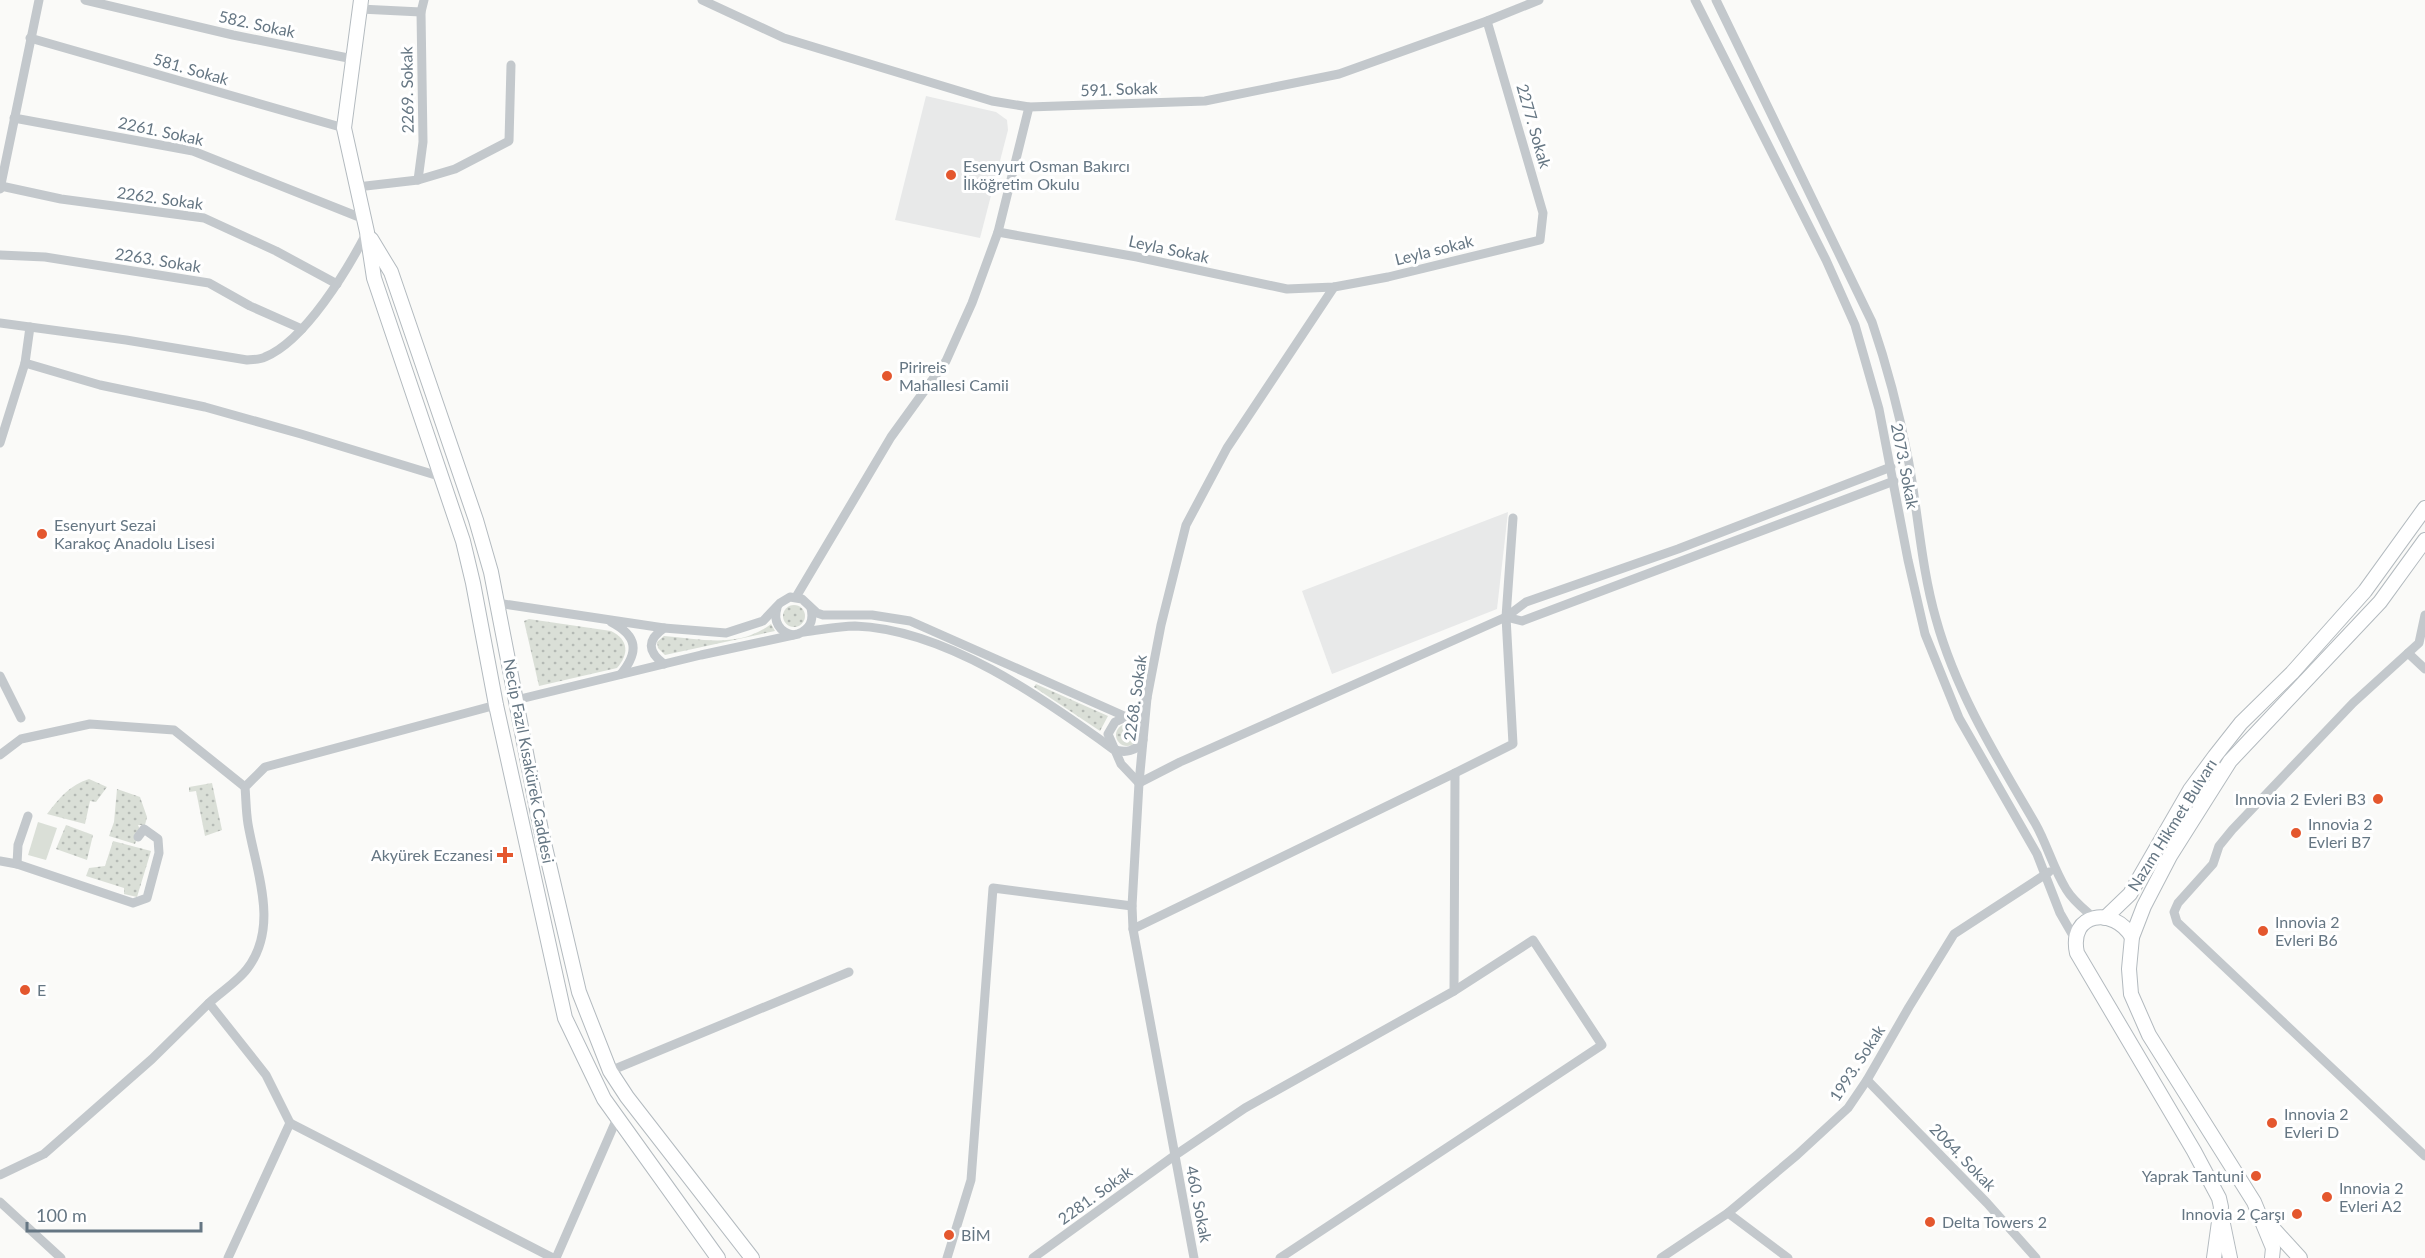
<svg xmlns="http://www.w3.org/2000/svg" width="2425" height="1258" viewBox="0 0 2425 1258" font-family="Lato,sans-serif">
<defs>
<pattern id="green-dots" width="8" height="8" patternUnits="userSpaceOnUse" patternTransform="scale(1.5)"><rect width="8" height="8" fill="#dadfd7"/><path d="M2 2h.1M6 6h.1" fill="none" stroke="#b4b9b4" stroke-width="1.8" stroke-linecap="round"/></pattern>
</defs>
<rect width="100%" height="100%" fill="#fafaf8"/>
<!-- built -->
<g fill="#e8e9e9">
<path d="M 926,96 L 996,112 L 1007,120 L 1008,130 L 980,238 L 895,220 Z"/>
<path d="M 1508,512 L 1497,609 L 1332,674 L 1302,591 Z"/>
</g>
<!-- green -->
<g fill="url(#green-dots)">
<circle cx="794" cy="616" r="11"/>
<path d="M 529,619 L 611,631 C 629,640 629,654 617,668 L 539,686 L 524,621 Z"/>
<path d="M 771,624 L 775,631 L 665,655 L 658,648 L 657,642 L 664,636 C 701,639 739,649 771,624 Z"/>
<path d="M 1036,684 L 1108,716 L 1100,731 L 1034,687 Z"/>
<circle cx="1127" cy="735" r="11"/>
<path d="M 89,779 L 107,787 L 96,802 L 90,801 L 85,824 L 47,814 C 59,798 70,785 89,779 Z"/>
<path d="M 212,783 L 222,830 L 205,836 L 196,791 L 189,792 L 189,787 Z"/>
<path d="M 117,789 L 140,797 L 147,817 L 145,825 L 138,825 L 140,830 L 135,844 L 109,836 L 114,822 Z"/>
<path d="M 66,825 L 93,835 L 87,860 L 56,849 Z"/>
<path d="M 113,841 L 151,851 L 137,897 L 124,894 L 124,888 L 86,876 L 89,868 L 105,866 Z"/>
</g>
<!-- pitch -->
<path fill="#dadfd7" d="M 38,822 L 57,828 L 46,860 L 28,855 Z"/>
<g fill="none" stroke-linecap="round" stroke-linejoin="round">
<!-- secondary casing -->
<g stroke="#b3babf" stroke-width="16">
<g id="secondary">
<path d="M 361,0 L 344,128 L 367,232 L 374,278 L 463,541 L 473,583 L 496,705 L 565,1018 L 604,1099 L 718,1258"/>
<path d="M 371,239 L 391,272 L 476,520 L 491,572 L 541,830 L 579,992 L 610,1071 L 627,1097 L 752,1258"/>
<path d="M 2105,918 L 2130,894 L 2190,790 L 2215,756 L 2241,723 L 2292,673 L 2365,591 L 2425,508"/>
<path d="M 2132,937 C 2114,906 2068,912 2077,953 L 2194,1151 L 2219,1198 L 2221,1207 L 2214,1258"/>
<path d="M 2223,1224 L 2230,1258"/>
<path d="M 2269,1224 L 2300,1258"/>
<path d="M 2272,1258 L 2273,1248 L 2254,1202 L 2149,1035 L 2131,994 L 2129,969 L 2132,937 L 2144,906 L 2170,856 L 2230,761 L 2380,602 L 2425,540"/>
</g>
</g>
<!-- street -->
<g stroke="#c3c8cc" stroke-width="9">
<path d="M 85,0 L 233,35 L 353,59"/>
<path d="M 702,0 L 784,38 L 992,101 L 1029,107 L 1205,101 L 1339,74 L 1487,21 L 1539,0"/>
<path d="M 1695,0 L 1826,260 L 1855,325 L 1879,409 L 1908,560 L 1925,634 L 1959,718 L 2037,854 L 2060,913 L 2075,939"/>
<path d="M 1716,0 L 1872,322 C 1887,366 1899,412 1908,458 C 1918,511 1921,567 1936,619 C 1956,692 1997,758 2035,823 C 2047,844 2053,868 2066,889 C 2073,901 2084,909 2094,918"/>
<path d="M 360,9 L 421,12"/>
<path d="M 30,38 L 344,128"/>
<path d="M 14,118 L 193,151 L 364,219"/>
<path d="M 418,180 L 423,142 L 421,12 L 424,0"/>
<path d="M 1,186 L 61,199 L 204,218 L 276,251 L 337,284"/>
<path d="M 357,187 L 418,180 L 455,169 L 509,141 L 511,65"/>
<path d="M 0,189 L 39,0"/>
<path d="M 998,232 L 1137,257 L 1287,289 L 1334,287 L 1388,277 L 1540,240 L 1543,213 L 1487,21"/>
<path d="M 0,255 L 45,257 L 209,283 L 250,306 L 302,329"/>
<path d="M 0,323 L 126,340 L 247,360 C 253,359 260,360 265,357 C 305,341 348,269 367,232"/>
<path d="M 25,363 L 100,385 L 205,407 L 301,434 L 442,477"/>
<path d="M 0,443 L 25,363 L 30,327"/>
<path d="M 796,597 L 891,437 L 946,361 L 972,303 L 998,232 L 1029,107"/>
<path d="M 497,603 L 664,628"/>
<path d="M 777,608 C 773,621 779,632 793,635"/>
<path d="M 2425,615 L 2419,643 L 2353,703 L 2232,830 L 2219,846 L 2213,864 L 2178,903 L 2174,912 L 2177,922 L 2425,1156"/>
<path d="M 1506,617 L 1522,621 L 1894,481"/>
<path d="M 611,622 C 638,636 639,652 621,674"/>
<path d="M 2408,653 L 2425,669"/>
<path d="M 664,664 C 647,651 647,640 664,628 L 726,633 L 763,621 L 780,603 L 790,597 L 802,599 L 817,613 L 823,615 L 872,615 L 910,621 L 1131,719 L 1139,725 L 1143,740 C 1137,751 1125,754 1113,749 C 1043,698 945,629 855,626 C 838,626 821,630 804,632"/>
<path d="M 0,676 L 21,718"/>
<path d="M 516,700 L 701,655 L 798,634 C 810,629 814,621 811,608"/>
<path d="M 0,755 L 21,739 L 90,724 L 174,730 L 245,787"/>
<path d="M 1455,773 L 1513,744 L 1506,617 L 1513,518"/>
<path d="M 1139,783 L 1180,762 L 1506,617 L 1526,602 L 1678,549 L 1891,467"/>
<path d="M 1139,783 L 1121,764 L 1108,734 L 1115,722 L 1126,717 L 1147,698"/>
<path d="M 0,861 L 17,864 L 18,845 L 28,816"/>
<path d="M 17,864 L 133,903 L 147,898 L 159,853 L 158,839 L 144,829 L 138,837"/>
<path d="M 610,1071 L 849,972"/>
<path d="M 1867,1080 L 1987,1203 L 2036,1258"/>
<path d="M 290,1123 L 553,1258"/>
<path d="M 0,1175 L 44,1154 L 152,1059 L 209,1003"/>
<path d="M 0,1202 L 61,1258"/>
<path d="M 1728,1213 L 1788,1258"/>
<path d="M 228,1258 L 290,1123 L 266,1075 L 209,1003 C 221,992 238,981 247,969 C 280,926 256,871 248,824 C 246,812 246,799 245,787 L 265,767 L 496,705"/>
<path d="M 556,1258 L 618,1116"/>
<path d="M 947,1258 L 971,1180 L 993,888 L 1132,906"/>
<path d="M 1033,1258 L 1174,1156 L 1245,1108 L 1454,991 L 1455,773 L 1133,929"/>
<path d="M 1194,1258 L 1133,929 L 1132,906 L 1139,783 L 1147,698 L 1161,625 L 1186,525 L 1227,448 L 1334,287"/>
<path d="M 1280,1258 L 1602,1045 L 1533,940 L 1454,991"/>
<path d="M 1661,1258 L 1728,1213 L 1797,1155 L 1848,1108 L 1867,1080 L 1909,1007 L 1954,934 L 2049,872"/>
</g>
<!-- secondary -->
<use href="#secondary" stroke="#fff" stroke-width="14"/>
</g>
<!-- markers -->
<g fill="#e4572e" stroke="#fff" stroke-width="2">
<circle cx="951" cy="175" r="6"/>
<circle cx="887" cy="376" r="6"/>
<circle cx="42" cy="534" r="6"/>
<circle cx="2378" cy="799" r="6"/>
<circle cx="2296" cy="833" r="6"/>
<path d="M502 846h6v6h6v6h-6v6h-6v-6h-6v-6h6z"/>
<circle cx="2263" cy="931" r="6"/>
<circle cx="25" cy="990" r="6"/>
<circle cx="2272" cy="1123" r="6"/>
<circle cx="2256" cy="1176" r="6"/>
<circle cx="2327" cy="1197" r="6"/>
<circle cx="2297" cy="1214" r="6"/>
<circle cx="1930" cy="1222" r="6"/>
<circle cx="949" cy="1235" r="6"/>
</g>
<g text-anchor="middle" stroke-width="6" stroke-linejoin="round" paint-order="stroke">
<!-- street labels -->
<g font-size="16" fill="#657683" stroke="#fff">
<text transform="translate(257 24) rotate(12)" y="6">582. Sokak</text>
<text transform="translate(191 69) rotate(16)" y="6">581. Sokak</text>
<text transform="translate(1119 89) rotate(-2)" y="6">591. Sokak</text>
<text transform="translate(407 90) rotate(-91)" y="6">2269. Sokak</text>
<text transform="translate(1534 126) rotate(74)" y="6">2277. Sokak</text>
<text transform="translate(161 131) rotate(12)" y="6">2261. Sokak</text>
<text transform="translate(160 198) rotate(8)" y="6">2262. Sokak</text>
<text transform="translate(1169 249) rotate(12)" y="6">Leyla Sokak</text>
<text transform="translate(1434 250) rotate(-14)" y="6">Leyla sokak</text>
<text transform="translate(158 260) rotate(9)" y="6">2263. Sokak</text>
<text transform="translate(1905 466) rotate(79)" y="6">2073. Sokak</text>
<text transform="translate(1135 698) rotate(-82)" y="6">2268. Sokak</text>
<text transform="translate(529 761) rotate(79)" y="6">Necip Fazıl Kısakürek Caddesi</text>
<text transform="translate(2172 825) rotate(-58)" y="6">Nazım Hikmet Bulvarı</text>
<text transform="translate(1857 1063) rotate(-57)" y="6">1993. Sokak</text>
<text transform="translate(1963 1157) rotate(46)" y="6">2064. Sokak</text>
<text transform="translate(1095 1195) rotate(-36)" y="6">2281. Sokak</text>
<text transform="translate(1199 1204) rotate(79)" y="6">460. Sokak</text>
</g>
<!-- poi labels -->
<g font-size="16" fill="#657683" stroke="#fff" text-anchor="start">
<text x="963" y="172">Esenyurt Osman Bakırcı<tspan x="963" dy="18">İlköğretim Okulu</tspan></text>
<text x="899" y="373">Pirireis<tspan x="899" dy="18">Mahallesi Camii</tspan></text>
<text x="54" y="531">Esenyurt Sezai<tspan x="54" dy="18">Karakoç Anadolu Lisesi</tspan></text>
<text x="2366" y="805" text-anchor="end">Innovia 2 Evleri B3</text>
<text x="2308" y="830">Innovia 2<tspan x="2308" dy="18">Evleri B7</tspan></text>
<text x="493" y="861" text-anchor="end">Akyürek Eczanesi</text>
<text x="2275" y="928">Innovia 2<tspan x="2275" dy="18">Evleri B6</tspan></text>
<text x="37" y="996">E</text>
<text x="2284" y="1120">Innovia 2<tspan x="2284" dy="18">Evleri D</tspan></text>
<text x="2244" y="1182" text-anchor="end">Yaprak Tantuni</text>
<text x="2339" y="1194">Innovia 2<tspan x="2339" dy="18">Evleri A2</tspan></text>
<text x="2285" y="1220" text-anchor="end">Innovia 2 Çarşı</text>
<text x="1942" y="1228">Delta Towers 2</text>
<text x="961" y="1241">BİM</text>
</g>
</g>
<!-- scale -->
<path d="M27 1222v9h174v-9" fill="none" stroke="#657683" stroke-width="3"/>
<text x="36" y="1222" font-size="18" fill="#657683" stroke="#ffffff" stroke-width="4.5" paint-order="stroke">100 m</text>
</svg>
